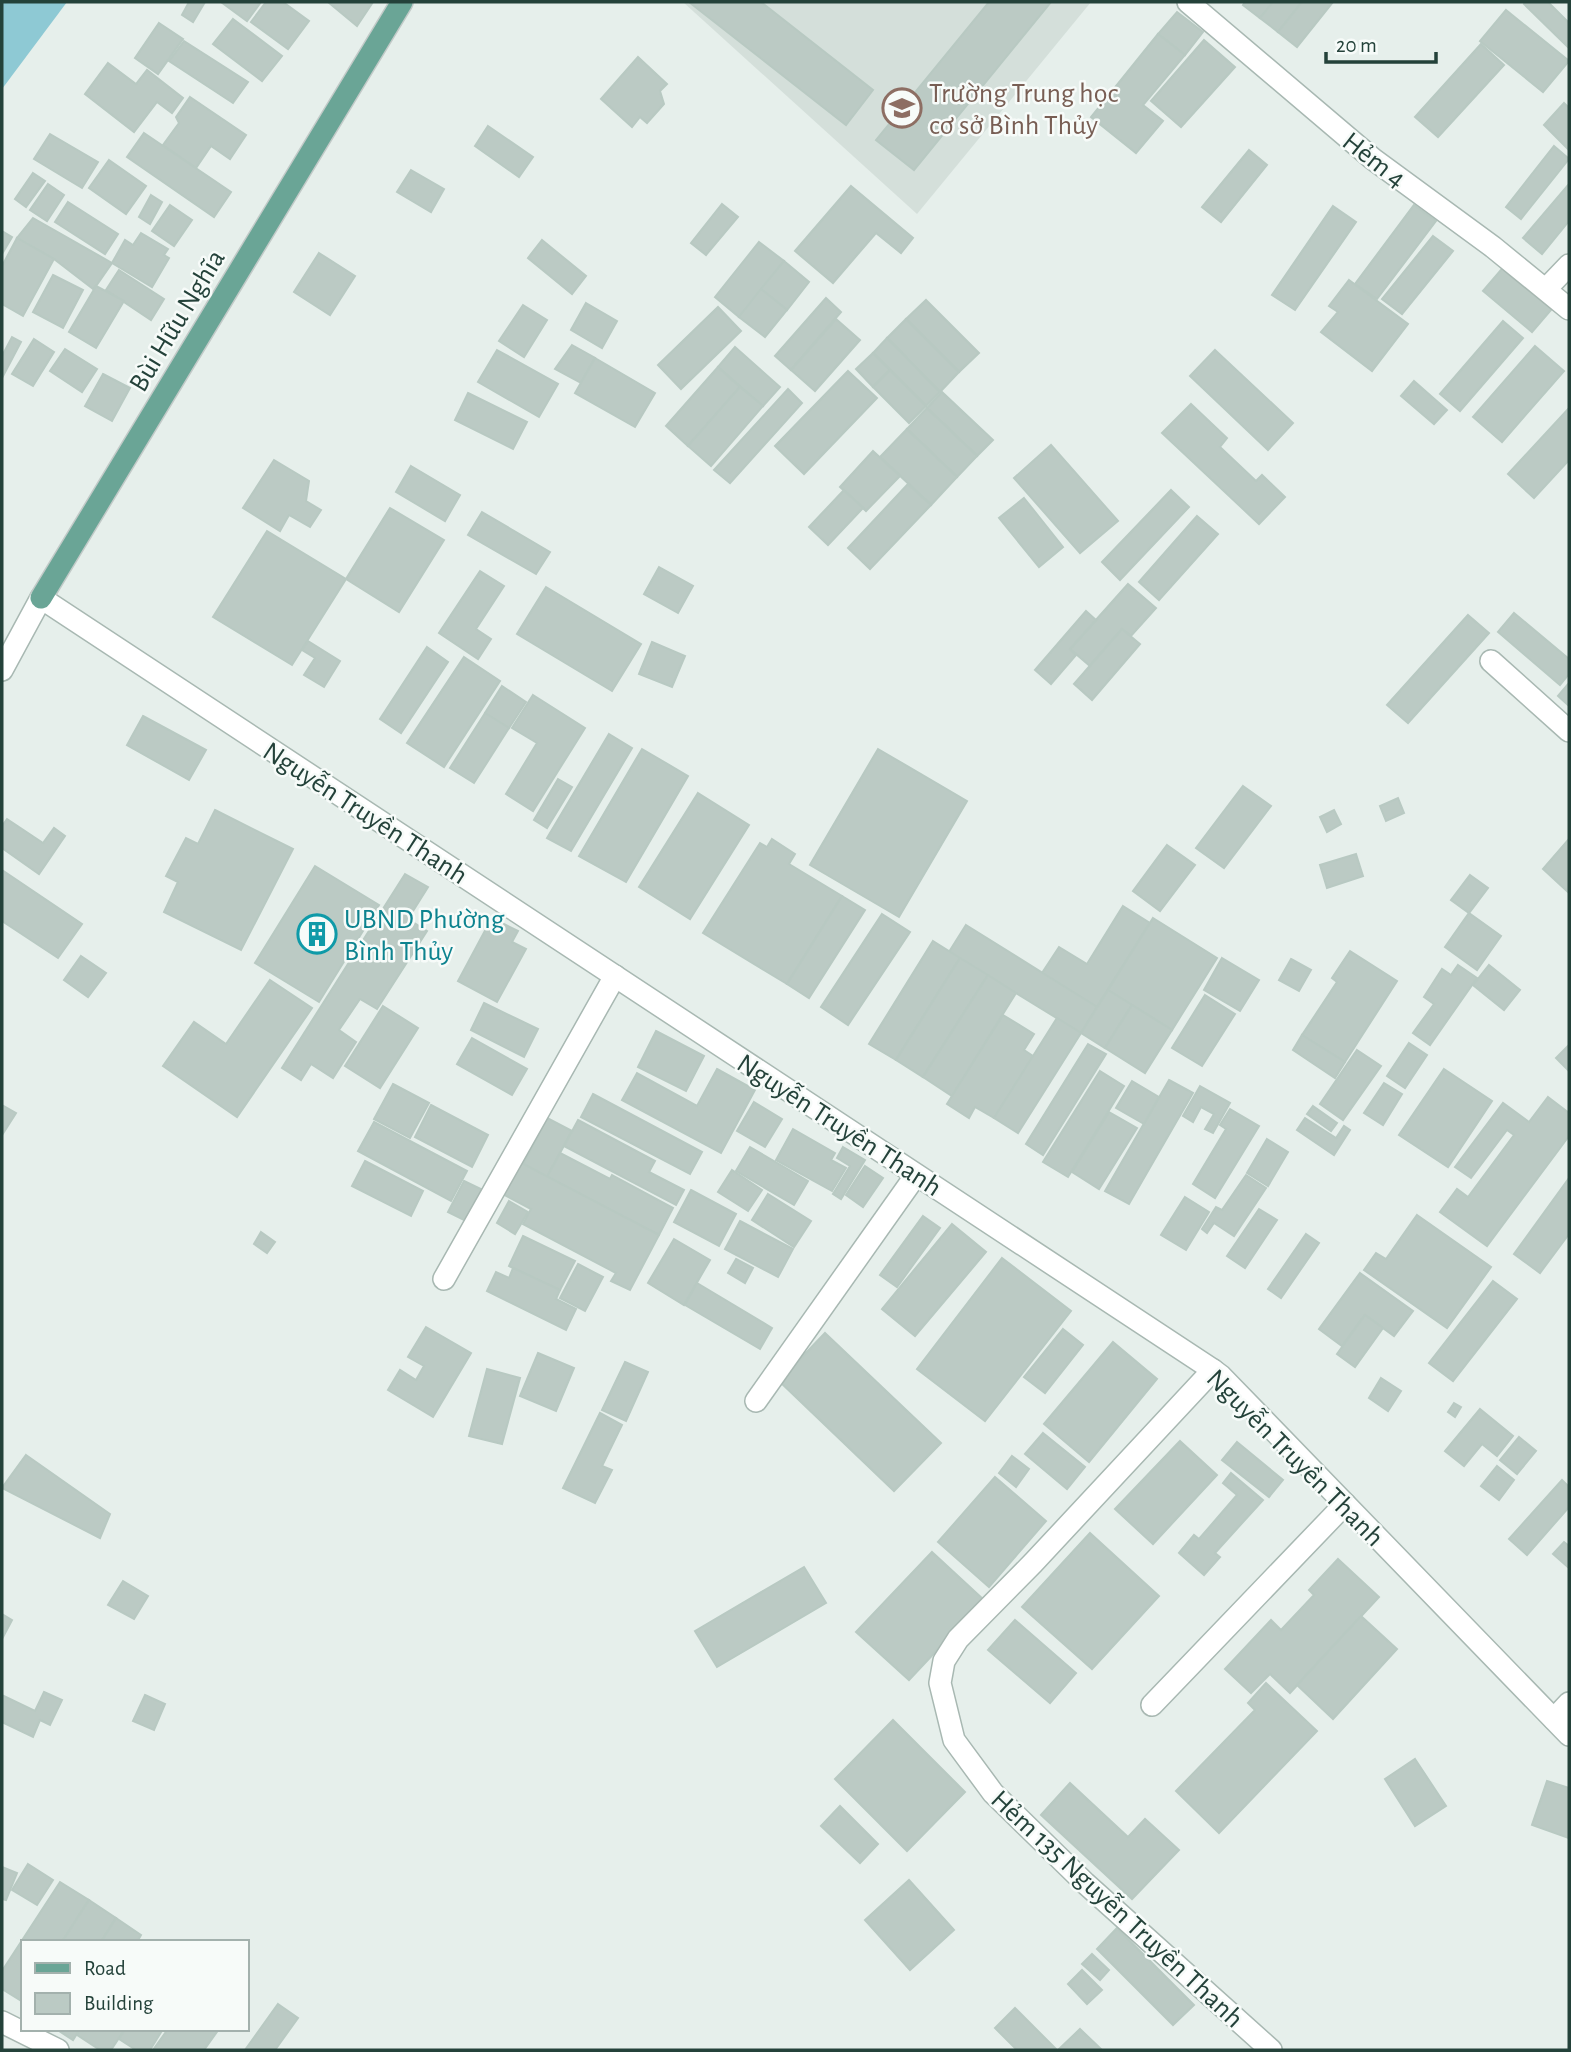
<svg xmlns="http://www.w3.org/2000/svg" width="1571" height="2052" viewBox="0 0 1571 2052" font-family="'Alegreya Sans',sans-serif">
<rect width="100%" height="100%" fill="#e6efeb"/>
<!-- built -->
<path fill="#d4dfda" d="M 683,2 L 1091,2 L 917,214 Z"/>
<!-- water -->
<path fill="#8ec9d4" d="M 2,2 L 67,2 L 2,89 Z"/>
<!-- building -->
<g fill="#bbcac4" stroke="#b8c9c2" stroke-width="2">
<path d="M 189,2 L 205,2 L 193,22 L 182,15 Z"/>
<path d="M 221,2 L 261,2 L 247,21 Z"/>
<path d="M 266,2 L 283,2 L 309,21 L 288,49 L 251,22 Z"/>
<path d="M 328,2 L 373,2 L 357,26 Z"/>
<path d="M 689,2 L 761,2 L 873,90 L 846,125 Z"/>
<path d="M 989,2 L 1051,2 L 914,170 L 876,140 Z"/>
<path d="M 1245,2 L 1273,2 L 1260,18 L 1243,5 Z"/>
<path d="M 1273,2 L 1302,2 L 1278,32 L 1260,18 Z"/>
<path d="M 1302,2 L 1333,2 L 1297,47 L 1278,32 Z"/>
<path d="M 1526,2 L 1548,2 L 1569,23 L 1569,48 L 1524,4 Z"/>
<path d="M 1506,10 L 1569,61 L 1543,92 L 1480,41 Z"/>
<path d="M 1177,12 L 1203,32 L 1185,55 L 1158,34 Z"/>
<path d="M 233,19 L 282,56 L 262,81 L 213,44 Z"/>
<path d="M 159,23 L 183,39 L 158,74 L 135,58 Z"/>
<path d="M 1158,34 L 1185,55 L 1143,105 L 1163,121 L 1136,153 L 1091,117 Z"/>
<path d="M 1204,40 L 1235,67 L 1181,127 L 1151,101 Z"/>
<path d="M 184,41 L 248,82 L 233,103 L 169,61 Z"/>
<path d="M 1481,44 L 1504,65 L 1438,137 L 1415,117 Z"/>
<path d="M 638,57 L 667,84 L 660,91 L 664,104 L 647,123 L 640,117 L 632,127 L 601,99 Z"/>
<path d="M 108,63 L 136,84 L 147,70 L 183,98 L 172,113 L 157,102 L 134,132 L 85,94 Z"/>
<path d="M 190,97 L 246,135 L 230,159 L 211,146 L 196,168 L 163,145 L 179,123 L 176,117 Z"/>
<path d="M 1564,103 L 1569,108 L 1569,150 L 1544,125 Z"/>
<path d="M 488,126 L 533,157 L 519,177 L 475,146 Z"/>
<path d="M 144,133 L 231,192 L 214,217 L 127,157 Z"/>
<path d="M 50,134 L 98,162 L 82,188 L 34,159 Z"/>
<path d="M 1554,146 L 1569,159 L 1521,219 L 1506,207 Z"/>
<path d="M 1249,150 L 1267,165 L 1221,222 L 1202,207 Z"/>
<path d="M 109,160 L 146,186 L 126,214 L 89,188 Z"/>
<path d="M 411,170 L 444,189 L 431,212 L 397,192 Z"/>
<path d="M 33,173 L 45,181 L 26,207 L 15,199 Z"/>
<path d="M 48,184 L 64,195 L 47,221 L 30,210 Z"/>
<path d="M 1569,184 L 1569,221 L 1542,254 L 1523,238 Z"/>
<path d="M 851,186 L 913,238 L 901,253 L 876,233 L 833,283 L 795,251 Z"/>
<path d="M 151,195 L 162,202 L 150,224 L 139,217 Z"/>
<path d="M 68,202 L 118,234 L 105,254 L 55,222 Z"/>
<path d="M 722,204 L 738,217 L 706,255 L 691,243 Z"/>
<path d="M 170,205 L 192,220 L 174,246 L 152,231 Z"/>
<path d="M 1414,205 L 1436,221 L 1377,299 L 1355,284 Z"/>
<path d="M 1333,206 L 1356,222 L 1295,310 L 1272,295 Z"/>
<path d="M 33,218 L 112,263 L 96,286 L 93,289 L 54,259 L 17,238 Z"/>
<path d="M 2,231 L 12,237 L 2,254 Z"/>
<path d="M 141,233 L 168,249 L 164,255 L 169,258 L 152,287 L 112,263 L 125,240 L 133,245 Z"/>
<path d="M 1433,236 L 1453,251 L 1402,314 L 1382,299 Z"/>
<path d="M 17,238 L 54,259 L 23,316 L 2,304 L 2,266 Z"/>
<path d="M 542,240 L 586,276 L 572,294 L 528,258 Z"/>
<path d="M 759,242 L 784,261 L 739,317 L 715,297 Z"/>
<path d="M 319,253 L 355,276 L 330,315 L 294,292 Z"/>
<path d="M 784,261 L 809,282 L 787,310 L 761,289 Z"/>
<path d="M 1507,263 L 1556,304 L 1532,332 L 1483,291 Z"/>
<path d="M 119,270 L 164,299 L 151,320 L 106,290 Z"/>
<path d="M 53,275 L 83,290 L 63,328 L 33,312 Z"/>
<path d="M 1349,280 L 1408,324 L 1372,371 L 1321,332 L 1338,312 L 1329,306 Z"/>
<path d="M 96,286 L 124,301 L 96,348 L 69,332 Z"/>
<path d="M 761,289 L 787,310 L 765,337 L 739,317 Z"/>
<path d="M 826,298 L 841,312 L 791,370 L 775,356 Z"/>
<path d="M 926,300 L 979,353 L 959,372 L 906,319 Z"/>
<path d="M 586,303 L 617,321 L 602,348 L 571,330 Z"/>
<path d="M 523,305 L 547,320 L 524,357 L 499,341 Z"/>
<path d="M 718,307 L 741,331 L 681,389 L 658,365 Z"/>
<path d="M 836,319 L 860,340 L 815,391 L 791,370 Z"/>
<path d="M 906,319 L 959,372 L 940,392 L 887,338 Z"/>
<path d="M 1503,321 L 1523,338 L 1460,411 L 1440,394 Z"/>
<path d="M 12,337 L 21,342 L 2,378 L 2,356 Z"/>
<path d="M 887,338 L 940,392 L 926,406 L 873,353 Z"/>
<path d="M 34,339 L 54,352 L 33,386 L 12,374 Z"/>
<path d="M 572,345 L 595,358 L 581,383 L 555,369 Z"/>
<path d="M 1535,346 L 1564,371 L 1502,442 L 1473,417 Z"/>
<path d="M 735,347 L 780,387 L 763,406 L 718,367 Z"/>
<path d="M 65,349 L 97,369 L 82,392 L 50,371 Z"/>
<path d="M 497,350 L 558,384 L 539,417 L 478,382 Z"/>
<path d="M 1215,350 L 1293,423 L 1268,450 L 1190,376 Z"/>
<path d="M 873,353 L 890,370 L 873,387 L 856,369 Z"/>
<path d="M 595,358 L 655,393 L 635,427 L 575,393 Z"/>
<path d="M 718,367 L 740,387 L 688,446 L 666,426 Z"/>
<path d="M 890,370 L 926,406 L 909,423 L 873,387 Z"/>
<path d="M 848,371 L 877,398 L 804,474 L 775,446 Z"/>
<path d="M 103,374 L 130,388 L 112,421 L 85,406 Z"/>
<path d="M 1414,381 L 1447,410 L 1434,424 L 1401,396 Z"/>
<path d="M 740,387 L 763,406 L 711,466 L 688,446 Z"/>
<path d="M 788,389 L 802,403 L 730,483 L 714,470 Z"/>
<path d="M 942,392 L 993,440 L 977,456 L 927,408 Z"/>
<path d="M 468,393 L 527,422 L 513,449 L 455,420 Z"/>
<path d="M 1191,404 L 1227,438 L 1220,447 L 1256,481 L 1262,475 L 1285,497 L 1259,524 L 1162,433 Z"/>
<path d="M 927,408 L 977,456 L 957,477 L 907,429 Z"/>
<path d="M 1569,408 L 1569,460 L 1534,498 L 1508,474 Z"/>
<path d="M 907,429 L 957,477 L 931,505 L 880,457 Z"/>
<path d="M 1051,445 L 1118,521 L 1080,553 L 1014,478 Z"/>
<path d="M 873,451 L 900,476 L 866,511 L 840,487 Z"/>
<path d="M 274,460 L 309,481 L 306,501 L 321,510 L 310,527 L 289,515 L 280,531 L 243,508 Z"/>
<path d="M 411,466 L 460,495 L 445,521 L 396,492 Z"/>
<path d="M 908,484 L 931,505 L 870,569 L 848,548 Z"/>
<path d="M 844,490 L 863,508 L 828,545 L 809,527 Z"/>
<path d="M 1171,490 L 1189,507 L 1120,580 L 1102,562 Z"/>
<path d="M 1024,498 L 1063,547 L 1039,567 L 999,518 Z"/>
<path d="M 390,508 L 444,540 L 399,612 L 346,579 Z"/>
<path d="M 482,512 L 550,552 L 536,574 L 468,535 Z"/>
<path d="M 1197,516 L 1218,534 L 1159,600 L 1139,582 Z"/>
<path d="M 267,531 L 346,579 L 292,665 L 213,617 Z"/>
<path d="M 659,567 L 693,586 L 678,613 L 644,594 Z"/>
<path d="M 480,571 L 504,586 L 476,629 L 491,639 L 478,659 L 439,633 Z"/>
<path d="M 1128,584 L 1156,608 L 1131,636 L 1122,629 L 1090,666 L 1070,649 Z"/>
<path d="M 546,587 L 641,644 L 612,691 L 517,634 Z"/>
<path d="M 1086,611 L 1096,620 L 1070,649 L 1076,655 L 1051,684 L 1035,670 Z"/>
<path d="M 1514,613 L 1569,659 L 1569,674 L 1560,685 L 1498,632 Z"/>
<path d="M 1468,615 L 1489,633 L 1408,723 L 1387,705 Z"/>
<path d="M 1122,629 L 1140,644 L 1092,700 L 1074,684 Z"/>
<path d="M 308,641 L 340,661 L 324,687 L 304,675 L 315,658 L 302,650 Z"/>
<path d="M 652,642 L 685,656 L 672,687 L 639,674 Z"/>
<path d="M 427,647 L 448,662 L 401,733 L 380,719 Z"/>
<path d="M 464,657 L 500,681 L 444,767 L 407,743 Z"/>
<path d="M 1569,683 L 1569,706 L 1558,696 Z"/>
<path d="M 502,686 L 526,702 L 509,728 L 485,713 Z"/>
<path d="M 533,695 L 585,728 L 533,811 L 506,794 L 537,743 L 512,728 Z"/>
<path d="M 485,713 L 509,728 L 474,783 L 450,768 Z"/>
<path d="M 143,716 L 206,750 L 189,780 L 127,745 Z"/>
<path d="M 609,734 L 632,748 L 571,851 L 547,838 Z"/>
<path d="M 642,749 L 688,776 L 626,882 L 579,856 Z"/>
<path d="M 878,749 L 967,801 L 899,917 L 810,865 Z"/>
<path d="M 558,779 L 572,787 L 547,828 L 534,820 Z"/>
<path d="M 1243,786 L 1271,806 L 1224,868 L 1196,848 Z"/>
<path d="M 698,793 L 749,825 L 690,919 L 639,887 Z"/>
<path d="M 1398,798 L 1404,813 L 1386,821 L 1380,806 Z"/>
<path d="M 215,810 L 293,849 L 241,950 L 164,912 L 178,882 L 166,876 L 186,838 L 198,844 Z"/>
<path d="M 1334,810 L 1341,824 L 1327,832 L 1320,817 Z"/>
<path d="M 7,819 L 43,843 L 54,828 L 65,836 L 39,874 L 2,848 L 2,826 Z"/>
<path d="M 772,839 L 795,854 L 789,864 L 842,896 L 787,984 L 703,933 L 760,843 L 767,847 Z"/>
<path d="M 1569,839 L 1569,893 L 1543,869 Z"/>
<path d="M 1167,845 L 1195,865 L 1160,911 L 1133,891 Z"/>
<path d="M 1356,854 L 1363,876 L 1327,888 L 1320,865 Z"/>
<path d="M 315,866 L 379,905 L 319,1002 L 255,963 Z"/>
<path d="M 2,870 L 82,924 L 58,958 L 2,921 Z"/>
<path d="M 405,874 L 428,887 L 408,919 L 427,931 L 377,1009 L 360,999 L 339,1030 L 356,1042 L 333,1078 L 311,1064 L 301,1080 L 282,1068 Z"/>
<path d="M 1470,875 L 1488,888 L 1469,913 L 1451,900 Z"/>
<path d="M 842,896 L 865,910 L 809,998 L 787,984 Z"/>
<path d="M 1123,906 L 1150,923 L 1097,1007 L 1042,973 L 1059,947 L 1087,964 Z"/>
<path d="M 1469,913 L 1501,936 L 1477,970 L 1445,947 Z"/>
<path d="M 882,914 L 910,932 L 848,1025 L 821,1007 Z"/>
<path d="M 1153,918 L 1217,958 L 1172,1030 L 1108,990 Z"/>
<path d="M 500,922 L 518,931 L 512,942 L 526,949 L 497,1002 L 458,981 L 487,927 L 495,932 Z"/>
<path d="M 966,925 L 1097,1007 L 1081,1033 L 949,952 Z"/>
<path d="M 933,941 L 960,958 L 896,1060 L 869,1044 Z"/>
<path d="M 1350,951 L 1397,981 L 1345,1062 L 1302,1035 L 1337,982 L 1332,978 Z"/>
<path d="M 81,956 L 106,973 L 88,997 L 64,980 Z"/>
<path d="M 960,958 L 988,975 L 923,1077 L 896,1060 Z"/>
<path d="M 1222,958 L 1259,980 L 1240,1011 L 1204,990 Z"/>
<path d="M 1291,959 L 1311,970 L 1299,991 L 1279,980 Z"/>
<path d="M 1458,965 L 1477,978 L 1430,1045 L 1413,1033 L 1434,1004 L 1424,997 L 1442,969 L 1451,975 Z"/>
<path d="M 1489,965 L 1520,990 L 1504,1010 L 1473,985 Z"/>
<path d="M 988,975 L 1016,993 L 952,1096 L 923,1077 Z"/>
<path d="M 270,980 L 312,1008 L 237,1117 L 163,1066 L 194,1022 L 226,1044 Z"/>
<path d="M 1108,990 L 1132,1005 L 1105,1048 L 1081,1033 Z"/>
<path d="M 1205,995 L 1235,1014 L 1202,1066 L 1172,1048 Z"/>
<path d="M 484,1003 L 538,1029 L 524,1057 L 471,1030 Z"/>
<path d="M 1132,1005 L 1172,1030 L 1145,1073 L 1105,1048 Z"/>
<path d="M 383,1006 L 418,1028 L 380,1088 L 345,1066 Z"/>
<path d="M 1003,1015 L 1034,1034 L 1024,1050 L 1033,1056 L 994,1118 L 975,1107 L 969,1118 L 947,1104 Z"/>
<path d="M 1057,1018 L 1081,1033 L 1018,1133 L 994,1118 Z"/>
<path d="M 656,1031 L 704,1056 L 686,1091 L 638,1067 Z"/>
<path d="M 1302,1035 L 1345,1062 L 1335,1078 L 1293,1050 Z"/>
<path d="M 472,1038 L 527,1069 L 512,1095 L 457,1064 Z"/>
<path d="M 1409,1043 L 1427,1055 L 1405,1088 L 1387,1076 Z"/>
<path d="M 1088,1044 L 1106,1054 L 1043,1155 L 1026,1144 Z"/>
<path d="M 1569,1045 L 1569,1071 L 1556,1058 Z"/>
<path d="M 1357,1050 L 1381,1066 L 1343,1120 L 1320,1104 Z"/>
<path d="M 717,1069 L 755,1090 L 721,1153 L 622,1100 L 637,1073 L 697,1106 Z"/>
<path d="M 1444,1069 L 1492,1101 L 1448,1167 L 1399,1135 Z"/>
<path d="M 1100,1071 L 1124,1086 L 1068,1177 L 1043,1162 Z"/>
<path d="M 1169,1080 L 1193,1093 L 1129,1204 L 1105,1191 Z"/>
<path d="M 1132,1081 L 1159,1097 L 1144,1124 L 1116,1108 Z"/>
<path d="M 1384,1083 L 1402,1094 L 1383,1125 L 1364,1113 Z"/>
<path d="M 393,1084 L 429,1103 L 410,1138 L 374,1119 Z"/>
<path d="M 1200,1086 L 1230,1103 L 1213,1133 L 1205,1129 L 1214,1114 L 1201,1107 L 1193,1122 L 1183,1116 Z"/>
<path d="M 593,1094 L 702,1152 L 690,1174 L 581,1117 Z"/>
<path d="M 1548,1097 L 1569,1113 L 1569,1136 L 1487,1246 L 1440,1212 L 1457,1189 L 1468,1197 L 1514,1135 L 1507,1130 L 1471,1178 L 1455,1167 L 1503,1103 L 1529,1122 Z"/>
<path d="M 754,1102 L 782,1119 L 765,1147 L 737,1131 Z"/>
<path d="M 2,1105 L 16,1113 L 2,1135 Z"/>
<path d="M 431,1105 L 488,1135 L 472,1167 L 415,1137 Z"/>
<path d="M 1313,1106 L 1337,1123 L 1331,1131 L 1307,1114 Z"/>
<path d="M 1230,1109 L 1259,1126 L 1215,1198 L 1193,1184 L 1226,1129 L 1220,1125 Z"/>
<path d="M 1109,1112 L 1137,1128 L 1099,1189 L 1072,1172 Z"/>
<path d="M 547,1118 L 572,1131 L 547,1177 L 523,1164 Z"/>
<path d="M 1305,1118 L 1336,1138 L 1344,1126 L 1350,1130 L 1334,1155 L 1297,1130 Z"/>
<path d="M 578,1120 L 655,1161 L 649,1172 L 684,1190 L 676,1205 L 564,1146 Z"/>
<path d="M 374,1122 L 467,1171 L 451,1201 L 358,1151 Z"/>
<path d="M 793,1129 L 835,1153 L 831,1160 L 846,1168 L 832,1191 L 776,1160 Z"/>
<path d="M 1267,1139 L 1288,1152 L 1268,1186 L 1247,1173 Z"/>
<path d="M 750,1147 L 808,1181 L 794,1205 L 736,1171 Z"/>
<path d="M 843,1147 L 865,1160 L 841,1199 L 833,1194 L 850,1166 L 837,1158 Z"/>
<path d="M 560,1153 L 610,1179 L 612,1175 L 673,1208 L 659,1235 L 547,1177 Z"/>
<path d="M 512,1158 L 659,1235 L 630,1290 L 611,1281 L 616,1273 L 523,1224 L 531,1209 L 495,1190 Z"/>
<path d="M 365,1161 L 423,1191 L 411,1216 L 352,1186 Z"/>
<path d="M 865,1166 L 883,1178 L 863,1207 L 846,1195 Z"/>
<path d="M 732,1170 L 762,1190 L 748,1211 L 718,1192 Z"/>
<path d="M 1246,1175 L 1266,1188 L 1234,1236 L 1214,1223 L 1207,1233 L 1202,1229 L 1216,1207 L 1222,1210 Z"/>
<path d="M 1569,1178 L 1569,1234 L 1540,1273 L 1514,1254 Z"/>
<path d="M 464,1181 L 487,1192 L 472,1224 L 448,1212 Z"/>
<path d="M 691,1190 L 736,1214 L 719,1246 L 674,1222 Z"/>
<path d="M 768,1194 L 811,1221 L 794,1247 L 752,1220 Z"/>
<path d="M 1185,1197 L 1209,1212 L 1186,1250 L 1161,1235 Z"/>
<path d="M 509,1201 L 528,1212 L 515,1234 L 497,1223 Z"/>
<path d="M 1259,1209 L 1277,1220 L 1245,1268 L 1227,1256 Z"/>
<path d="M 1417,1215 L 1491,1267 L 1447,1328 L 1364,1270 L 1376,1253 L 1386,1259 Z"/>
<path d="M 923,1216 L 940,1228 L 897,1287 L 880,1275 Z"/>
<path d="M 740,1221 L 793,1249 L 778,1277 L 725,1249 Z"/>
<path d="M 952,1224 L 986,1252 L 915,1336 L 882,1309 Z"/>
<path d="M 261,1232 L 275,1242 L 267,1253 L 254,1244 Z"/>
<path d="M 1306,1234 L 1319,1243 L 1281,1298 L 1268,1289 Z"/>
<path d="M 523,1236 L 575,1261 L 560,1290 L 509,1266 Z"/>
<path d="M 674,1239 L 710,1260 L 684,1305 L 648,1283 Z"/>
<path d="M 1002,1258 L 1071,1311 L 985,1421 L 917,1369 Z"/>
<path d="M 736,1259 L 753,1268 L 745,1283 L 728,1273 Z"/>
<path d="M 578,1264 L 603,1277 L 585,1311 L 560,1298 Z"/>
<path d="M 513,1268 L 560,1290 L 556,1299 L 576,1309 L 566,1330 L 487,1291 L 496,1272 L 509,1278 Z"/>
<path d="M 1360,1273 L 1413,1311 L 1394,1336 L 1365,1315 L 1342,1346 L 1319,1329 Z"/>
<path d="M 1493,1281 L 1517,1299 L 1453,1381 L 1429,1363 Z"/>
<path d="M 697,1283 L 772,1328 L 760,1349 L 685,1305 Z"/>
<path d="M 1365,1315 L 1383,1328 L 1355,1367 L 1337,1354 Z"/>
<path d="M 426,1327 L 471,1353 L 433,1417 L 388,1390 L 400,1370 L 416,1380 L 424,1366 L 408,1357 Z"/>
<path d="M 1063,1329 L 1083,1345 L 1045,1393 L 1024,1377 Z"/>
<path d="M 825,1333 L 941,1443 L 894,1491 L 779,1381 Z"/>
<path d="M 1113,1342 L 1157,1379 L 1089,1462 L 1044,1424 Z"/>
<path d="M 538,1353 L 574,1368 L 556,1411 L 520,1396 Z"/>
<path d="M 625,1362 L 648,1372 L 626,1421 L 602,1410 Z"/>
<path d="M 487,1369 L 520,1378 L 502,1444 L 469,1436 Z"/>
<path d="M 1381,1378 L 1401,1391 L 1388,1411 L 1369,1398 Z"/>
<path d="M 1454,1403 L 1461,1407 L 1455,1417 L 1448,1412 Z"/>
<path d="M 1480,1409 L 1513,1436 L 1497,1456 L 1482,1444 L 1464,1466 L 1445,1451 Z"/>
<path d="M 600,1413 L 622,1425 L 602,1466 L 612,1470 L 595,1503 L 563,1488 Z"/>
<path d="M 1043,1433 L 1085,1467 L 1067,1489 L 1025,1454 Z"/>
<path d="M 1519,1437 L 1536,1451 L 1517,1474 L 1500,1460 Z"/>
<path d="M 1180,1441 L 1217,1475 L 1153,1544 L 1115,1509 Z"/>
<path d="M 1237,1442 L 1283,1480 L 1269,1497 L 1222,1460 Z"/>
<path d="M 26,1455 L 110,1514 L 100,1538 L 2,1488 Z"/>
<path d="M 1012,1456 L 1029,1469 L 1016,1487 L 999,1473 Z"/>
<path d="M 1497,1466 L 1514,1480 L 1499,1500 L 1481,1486 Z"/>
<path d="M 1231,1473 L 1263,1500 L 1215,1553 L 1220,1557 L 1204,1575 L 1179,1553 L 1194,1535 L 1199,1539 L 1237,1495 L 1223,1483 Z"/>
<path d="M 995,1477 L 1046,1521 L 989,1587 L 938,1542 Z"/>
<path d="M 1562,1480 L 1569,1487 L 1569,1507 L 1527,1555 L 1509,1539 Z"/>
<path d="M 1090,1533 L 1159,1596 L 1092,1669 L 1022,1607 Z"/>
<path d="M 1564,1542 L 1569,1546 L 1569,1568 L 1553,1554 Z"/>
<path d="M 932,1552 L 984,1600 L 909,1680 L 856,1632 Z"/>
<path d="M 1338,1559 L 1379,1597 L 1290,1693 L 1270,1674 L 1251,1693 L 1225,1669 L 1271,1620 L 1281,1630 L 1314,1595 L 1309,1590 Z"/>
<path d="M 804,1567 L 826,1603 L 717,1667 L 695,1631 Z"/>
<path d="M 123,1581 L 148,1596 L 134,1619 L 108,1605 Z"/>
<path d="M 2,1614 L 12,1620 L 2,1639 Z"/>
<path d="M 1361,1616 L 1397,1649 L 1333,1719 L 1297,1685 Z"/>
<path d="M 1015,1620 L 1076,1673 L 1050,1703 L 988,1650 Z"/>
<path d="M 1266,1683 L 1317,1731 L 1219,1833 L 1176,1791 L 1255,1710 L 1248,1703 Z"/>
<path d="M 44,1692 L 62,1700 L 50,1725 L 40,1720 L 33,1737 L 2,1722 L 2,1695 L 35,1711 Z"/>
<path d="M 145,1695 L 165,1704 L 154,1730 L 133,1721 Z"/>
<path d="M 893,1720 L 965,1792 L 907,1851 L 835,1779 Z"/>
<path d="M 1415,1759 L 1446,1806 L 1415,1826 L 1385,1779 Z"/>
<path d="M 1547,1781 L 1569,1788 L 1569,1838 L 1532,1825 Z"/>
<path d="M 1070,1783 L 1128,1837 L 1145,1819 L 1179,1850 L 1132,1899 L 1041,1815 Z"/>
<path d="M 840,1806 L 878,1844 L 860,1863 L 821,1826 Z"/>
<path d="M 28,1864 L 53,1880 L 37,1905 L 12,1890 Z"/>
<path d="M 2,1867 L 17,1873 L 6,1900 L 2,1899 Z"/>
<path d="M 909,1880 L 954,1930 L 910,1970 L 865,1920 Z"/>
<path d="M 60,1882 L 89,1900 L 62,1942 L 23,1942 L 23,2002 L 2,1989 L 2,1971 Z"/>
<path d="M 89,1900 L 116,1918 L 101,1942 L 62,1942 Z"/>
<path d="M 116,1918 L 141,1935 L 137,1942 L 101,1942 Z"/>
<path d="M 1117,1928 L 1194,2005 L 1173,2025 L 1097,1949 Z"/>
<path d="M 1092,1954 L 1109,1970 L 1100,1980 L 1082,1964 Z"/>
<path d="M 1082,1970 L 1102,1990 L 1087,2004 L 1068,1984 Z"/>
<path d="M 278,2004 L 298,2018 L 275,2050 L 245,2050 Z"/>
<path d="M 1015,2008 L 1057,2050 L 1017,2050 L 995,2028 Z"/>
<path d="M 56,2029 L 80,2029 L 73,2040 Z"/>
<path d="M 80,2029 L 125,2029 L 111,2050 L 100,2050 L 77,2035 Z"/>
<path d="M 125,2029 L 163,2029 L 150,2050 L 136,2050 L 119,2039 Z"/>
<path d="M 168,2029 L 219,2029 L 204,2050 L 153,2050 Z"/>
<path d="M 1080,2029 L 1102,2050 L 1058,2050 Z"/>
</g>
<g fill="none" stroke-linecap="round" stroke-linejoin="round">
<!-- minor casing -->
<g stroke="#a8b8b2" stroke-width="24">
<g id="minor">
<path d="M 1188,2 L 1373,159 L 1493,247 L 1569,309"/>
<path d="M 1546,289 L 1569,265"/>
<path d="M 1491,661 L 1569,731"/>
<path d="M 2,670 L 41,598 L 1213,1370 L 1221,1376 L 1569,1735"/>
<path d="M 444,1279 L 615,976"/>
<path d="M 1213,1370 L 1033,1563 L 958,1639 L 944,1661 L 940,1683 L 954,1740 L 993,1793 L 1085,1883 L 1271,2050"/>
<path d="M 756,1401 L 916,1175"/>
<path d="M 1152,1705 L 1345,1504"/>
<path d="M 1554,1719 L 1569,1703"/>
<path d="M 2,2022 L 58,2050"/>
</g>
</g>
<!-- major casing -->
<g stroke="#c2cac8" stroke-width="24">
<path id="major" d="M 41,598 L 402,2"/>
</g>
<!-- minor -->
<use href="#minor" stroke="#fff" stroke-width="21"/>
<!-- major -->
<use href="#major" stroke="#6aa596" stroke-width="21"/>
</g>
<!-- icons -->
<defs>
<g id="school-ring" transform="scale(2.0125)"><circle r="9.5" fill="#f7fbf9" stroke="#8d6e63" stroke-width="1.5"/><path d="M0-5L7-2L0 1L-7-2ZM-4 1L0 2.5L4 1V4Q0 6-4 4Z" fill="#8d6e63"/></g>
<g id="building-ring" transform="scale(2.0125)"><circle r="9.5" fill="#f7fbf9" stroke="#0f9aa8" stroke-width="1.5"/><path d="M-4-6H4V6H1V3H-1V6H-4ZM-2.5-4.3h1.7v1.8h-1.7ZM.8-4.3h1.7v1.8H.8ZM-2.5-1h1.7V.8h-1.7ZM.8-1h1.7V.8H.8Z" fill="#0f9aa8"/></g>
</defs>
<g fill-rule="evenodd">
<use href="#school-ring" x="902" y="108"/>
<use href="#building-ring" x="317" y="934"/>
</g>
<g text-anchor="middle" stroke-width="5" stroke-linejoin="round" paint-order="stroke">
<!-- education labels -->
<g font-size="28" fill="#785e54" stroke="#f7fbf9" text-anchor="start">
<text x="929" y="102">Trường Trung học<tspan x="929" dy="32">cơ sở Bình Thủy</tspan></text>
</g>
<!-- street labels -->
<g font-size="28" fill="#24423a" stroke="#f7fbf9">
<text transform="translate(1375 159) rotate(38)" y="10">Hẻm 4</text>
<text transform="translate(176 320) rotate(-59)" y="10">Bùi Hữu Nghĩa</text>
<text transform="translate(366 812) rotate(33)" y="10">Nguyễn Truyền Thanh</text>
<text transform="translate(840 1124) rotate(33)" y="10">Nguyễn Truyền Thanh</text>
<text transform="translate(1296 1457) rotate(45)" y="10">Nguyễn Truyền Thanh</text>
<text transform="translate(1118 1908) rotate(43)" y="10">Hẻm 135 Nguyễn Truyền Thanh</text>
</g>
<!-- culture labels -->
<g font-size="28" fill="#0d838f" stroke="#f7fbf9" text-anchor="start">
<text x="344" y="928">UBND Phường<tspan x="344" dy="32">Bình Thủy</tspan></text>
</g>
</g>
<!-- border -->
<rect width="1571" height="2052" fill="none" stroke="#24423a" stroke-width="7"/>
<!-- legend -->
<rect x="21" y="1940" width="228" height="91" fill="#f7fbf9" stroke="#a3b1ad" stroke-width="2"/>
<rect x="35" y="1963" width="35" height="10" fill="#6aa596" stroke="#a3b1ad" stroke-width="2"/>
<text x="84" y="1975" font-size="21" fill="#24423a">Road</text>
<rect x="35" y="1993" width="35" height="21" fill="#bbcac4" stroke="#a3b1ad" stroke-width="2"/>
<text x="84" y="2010" font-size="21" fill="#24423a">Building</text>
<!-- scale -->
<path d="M1326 52v10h110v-10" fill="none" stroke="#24423a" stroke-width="3.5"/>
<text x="1336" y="52" font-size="21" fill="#24423a" stroke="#f7fbf9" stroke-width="5" paint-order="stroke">20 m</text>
</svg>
